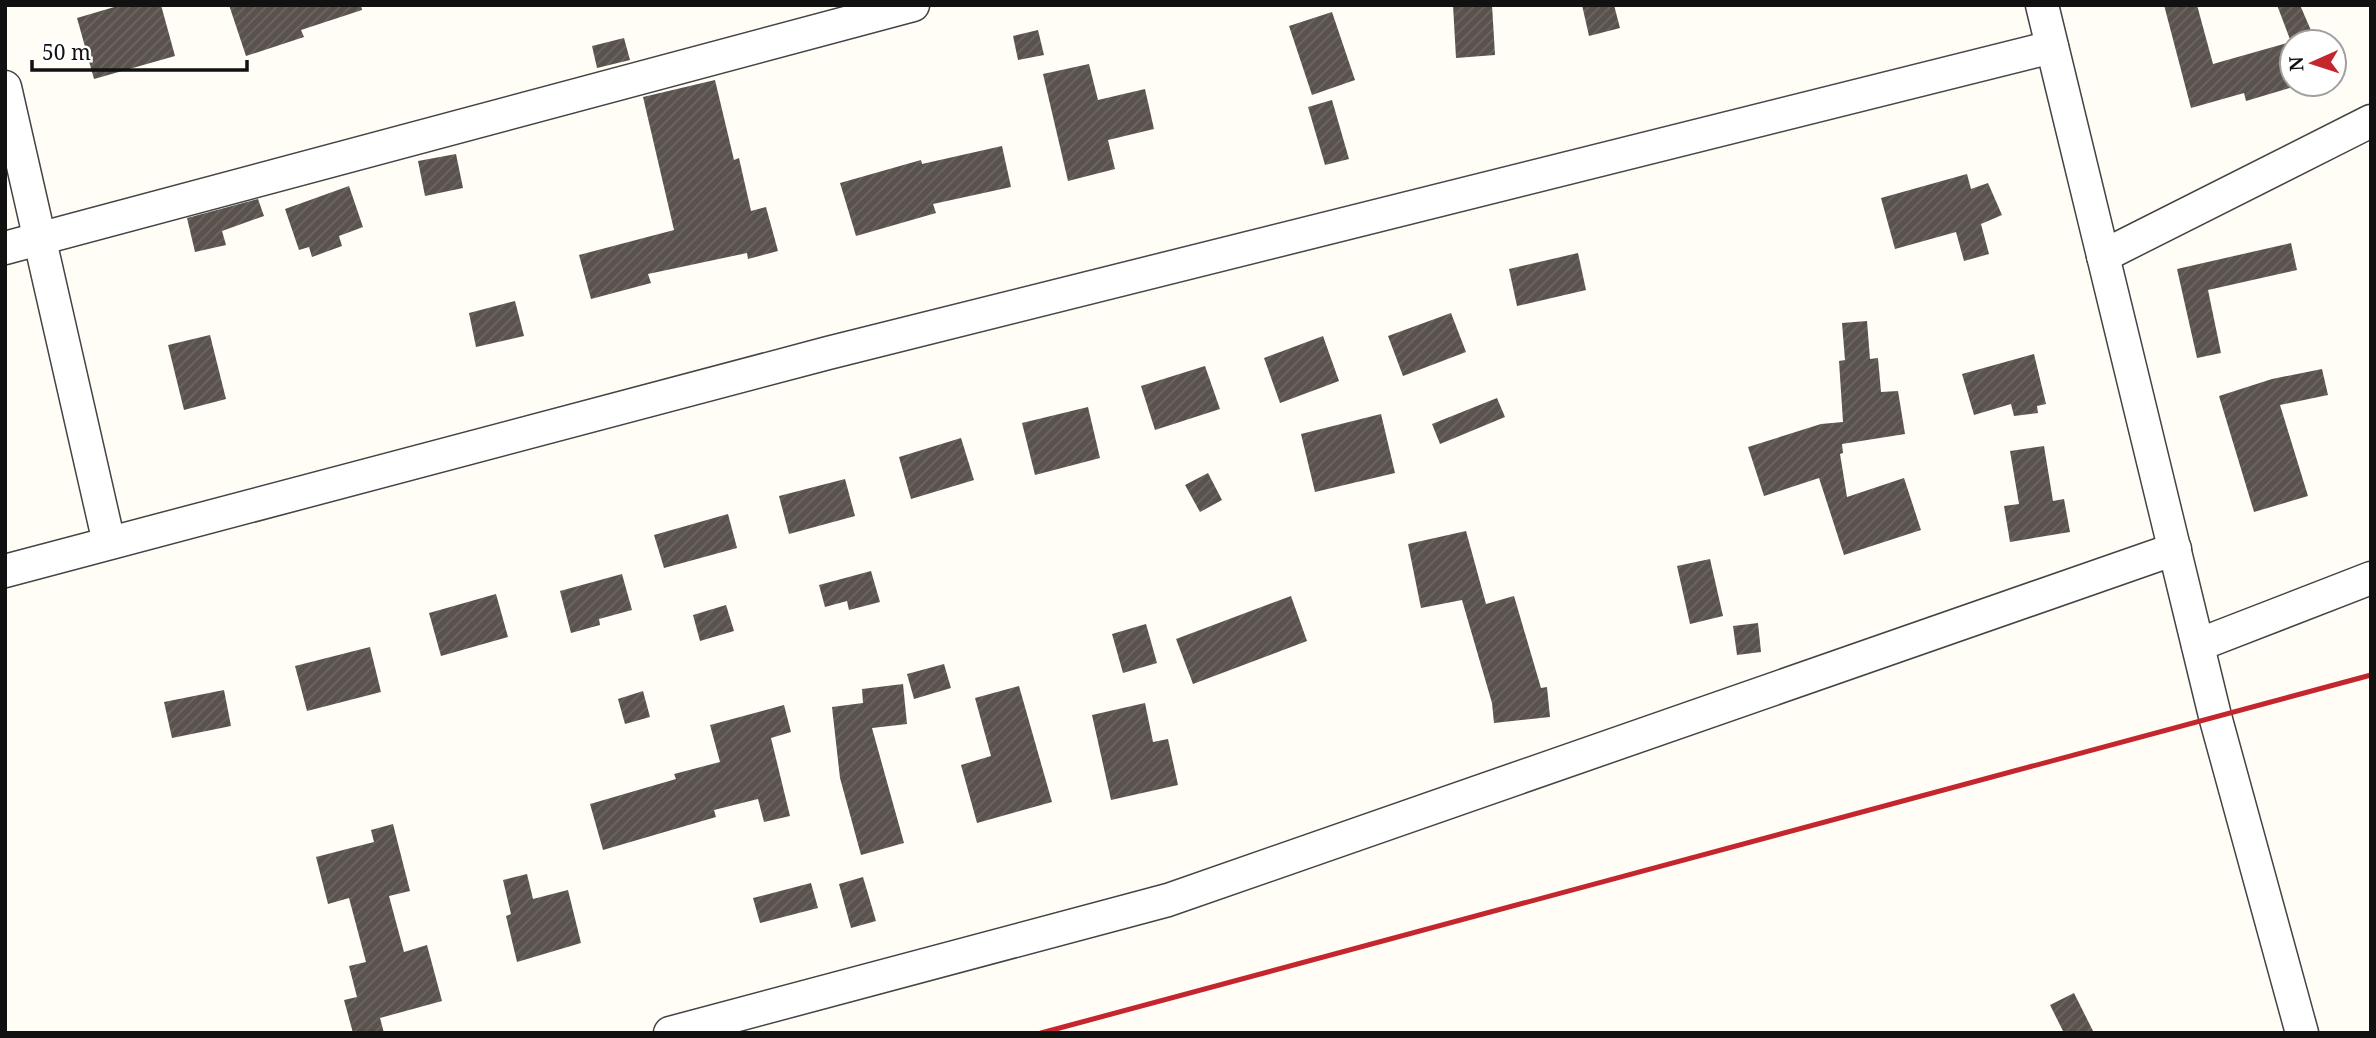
<svg xmlns="http://www.w3.org/2000/svg" width="2376" height="1038" viewBox="0 0 2376 1038" font-family="'Noto Serif',serif">
<defs>
<pattern id="building-hatch" width="6" height="6" patternUnits="userSpaceOnUse" patternTransform="scale(1.75)"><rect width="6" height="6" fill="#5a524d"/><path d="M-1 1l2-2M0 6l6-6M5 7l2-2" fill="none" stroke="#6d6662"/></pattern>
</defs>
<rect width="100%" height="100%" fill="#fffdf5"/>
<!-- building -->
<g fill="url(#building-hatch)">
<path d="M 121,5 L 161,5 L 175,56 L 94,79 L 77,18 Z"/>
<path d="M 229,5 L 361,5 L 362,10 L 301,30 L 304,37 L 246,56 Z"/>
<path d="M 1453,5 L 1492,5 L 1495,55 L 1456,58 Z"/>
<path d="M 1582,5 L 1614,5 L 1620,28 L 1589,36 Z"/>
<path d="M 2164,5 L 2197,5 L 2213,64 L 2291,42 L 2277,5 L 2300,5 L 2313,35 L 2319,34 L 2321,42 L 2292,42 L 2292,84 L 2303,84 L 2246,101 L 2244,93 L 2191,108 Z"/>
<path d="M 1332,12 L 1355,80 L 1312,95 L 1289,26 Z"/>
<path d="M 1038,30 L 1044,55 L 1018,60 L 1013,36 Z"/>
<path d="M 624,38 L 630,60 L 597,68 L 592,46 Z"/>
<path d="M 1089,64 L 1098,100 L 1145,89 L 1154,129 L 1108,140 L 1115,169 L 1068,181 L 1043,74 Z"/>
<path d="M 715,80 L 734,160 L 739,158 L 751,211 L 766,207 L 778,251 L 748,259 L 747,253 L 648,274 L 651,283 L 591,299 L 579,255 L 674,230 L 643,97 Z"/>
<path d="M 1332,100 L 1349,159 L 1325,165 L 1308,107 Z"/>
<path d="M 1002,146 L 1011,187 L 933,204 L 936,213 L 856,236 L 840,183 L 921,160 L 922,164 Z"/>
<path d="M 456,154 L 463,188 L 425,196 L 418,161 Z"/>
<path d="M 1967,174 L 1971,189 L 1988,183 L 2002,215 L 1981,224 L 1989,254 L 1964,261 L 1956,232 L 1895,249 L 1881,198 Z"/>
<path d="M 349,186 L 363,227 L 339,236 L 342,246 L 312,257 L 309,247 L 299,250 L 285,209 Z"/>
<path d="M 258,199 L 264,216 L 222,231 L 226,245 L 195,252 L 187,218 Z"/>
<path d="M 2291,243 L 2297,270 L 2208,290 L 2221,353 L 2197,358 L 2177,269 Z"/>
<path d="M 1578,253 L 1586,290 L 1517,306 L 1509,269 Z"/>
<path d="M 515,301 L 524,336 L 476,347 L 469,313 Z"/>
<path d="M 1451,313 L 1466,352 L 1403,376 L 1388,336 Z"/>
<path d="M 1867,321 L 1870,359 L 1878,358 L 1881,392 L 1898,391 L 1905,434 L 1842,444 L 1843,453 L 1840,454 L 1847,497 L 1904,478 L 1921,530 L 1844,555 L 1819,478 L 1764,496 L 1748,447 L 1821,424 L 1843,422 L 1839,361 L 1845,360 L 1842,323 Z"/>
<path d="M 210,335 L 226,399 L 184,410 L 168,345 Z"/>
<path d="M 1323,336 L 1339,381 L 1280,403 L 1264,358 Z"/>
<path d="M 2034,354 L 2046,404 L 2037,406 L 2038,413 L 2014,416 L 2011,404 L 1974,415 L 1962,374 Z"/>
<path d="M 1205,366 L 1220,409 L 1155,430 L 1141,386 Z"/>
<path d="M 2322,369 L 2328,395 L 2280,405 L 2308,496 L 2254,512 L 2219,396 L 2272,379 Z"/>
<path d="M 1497,398 L 1505,417 L 1440,444 L 1432,424 Z"/>
<path d="M 1088,407 L 1100,458 L 1035,475 L 1022,423 Z"/>
<path d="M 1381,414 L 1395,473 L 1315,492 L 1301,434 Z"/>
<path d="M 961,438 L 974,480 L 911,499 L 899,457 Z"/>
<path d="M 2044,446 L 2053,501 L 2064,499 L 2070,532 L 2010,542 L 2004,506 L 2019,504 L 2010,451 Z"/>
<path d="M 1208,473 L 1222,500 L 1200,512 L 1185,485 Z"/>
<path d="M 845,479 L 855,516 L 789,534 L 779,496 Z"/>
<path d="M 728,514 L 737,548 L 664,568 L 654,535 Z"/>
<path d="M 1466,531 L 1486,604 L 1514,596 L 1541,688 L 1547,687 L 1550,717 L 1494,723 L 1492,703 L 1462,600 L 1421,608 L 1408,544 Z"/>
<path d="M 1710,559 L 1723,616 L 1690,624 L 1677,566 Z"/>
<path d="M 871,571 L 880,602 L 849,610 L 847,601 L 825,607 L 819,585 Z"/>
<path d="M 622,574 L 632,610 L 599,619 L 600,625 L 571,633 L 560,591 Z"/>
<path d="M 496,594 L 508,637 L 441,656 L 429,613 Z"/>
<path d="M 1291,596 L 1307,641 L 1193,684 L 1176,639 Z"/>
<path d="M 726,605 L 734,631 L 700,641 L 693,615 Z"/>
<path d="M 1758,623 L 1761,652 L 1737,655 L 1733,626 Z"/>
<path d="M 1146,624 L 1157,663 L 1123,673 L 1112,634 Z"/>
<path d="M 370,647 L 381,692 L 307,711 L 295,666 Z"/>
<path d="M 944,664 L 951,688 L 914,699 L 907,674 Z"/>
<path d="M 903,684 L 907,724 L 872,728 L 904,843 L 861,855 L 840,778 L 832,707 L 863,703 L 862,689 Z"/>
<path d="M 1019,686 L 1052,802 L 977,823 L 961,765 L 991,756 L 975,698 Z"/>
<path d="M 224,690 L 231,726 L 172,738 L 164,702 Z"/>
<path d="M 643,691 L 650,717 L 625,724 L 618,699 Z"/>
<path d="M 1145,703 L 1153,742 L 1168,739 L 1178,785 L 1111,800 L 1092,715 Z"/>
<path d="M 784,705 L 791,732 L 771,738 L 790,816 L 764,822 L 758,799 L 714,810 L 716,817 L 603,850 L 590,804 L 676,779 L 674,774 L 720,762 L 710,725 Z"/>
<path d="M 393,824 L 410,891 L 389,896 L 404,952 L 427,945 L 442,1001 L 380,1018 L 384,1033 L 353,1033 L 344,1000 L 357,997 L 349,966 L 366,962 L 349,898 L 328,904 L 316,857 L 374,842 L 371,830 Z"/>
<path d="M 527,874 L 533,899 L 568,890 L 581,943 L 517,962 L 506,916 L 511,914 L 503,880 Z"/>
<path d="M 863,877 L 876,921 L 851,928 L 839,884 Z"/>
<path d="M 811,883 L 818,908 L 760,923 L 753,898 Z"/>
<path d="M 2074,993 L 2094,1033 L 2064,1033 L 2050,1005 Z"/>
</g>
<g fill="none" stroke-linecap="round" stroke-linejoin="round">
<!-- minor casing -->
<g stroke="#444" stroke-width="35">
<g id="minor">
<path d="M 2042,5 L 2215,716 L 2302,1033"/>
<path d="M 5,87 L 109,543"/>
<path d="M 5,248 L 913,5"/>
<path d="M 2103,256 L 2371,121"/>
<path d="M 5,571 L 828,353 L 2052,47"/>
<path d="M 2198,645 L 2371,578"/>
<path d="M 670,1033 L 1168,900 L 2175,549"/>
</g>
</g>
<!-- minor -->
<use href="#minor" stroke="#fff" stroke-width="32"/>
<!-- rail -->
<path stroke="#c4262e" stroke-width="5" d="M 1041,1033 L 2371,675"/>
</g>
<!-- border -->
<rect width="2376" height="1038" fill="none" stroke="#111111" stroke-width="14"/>
<!-- north arrow -->
<g transform="translate(2313 63) rotate(267)"><circle r="33" fill="#ffffff" stroke="#a0a0a0" stroke-width="2"/>
<path d="M0-5L12 26L0 18L-12 26Z" fill="#c4262e"/>
<text y="-10" font-size="19" font-weight="bold" text-anchor="middle" fill="#111111">N</text>
</g>
<!-- scale -->
<path d="M32 60v10h215v-10" fill="none" stroke="#111111" stroke-width="3.5"/>
<text x="42" y="60" font-size="21" fill="#111111" stroke="#ffffff" stroke-width="5" paint-order="stroke">50 m</text>
</svg>
